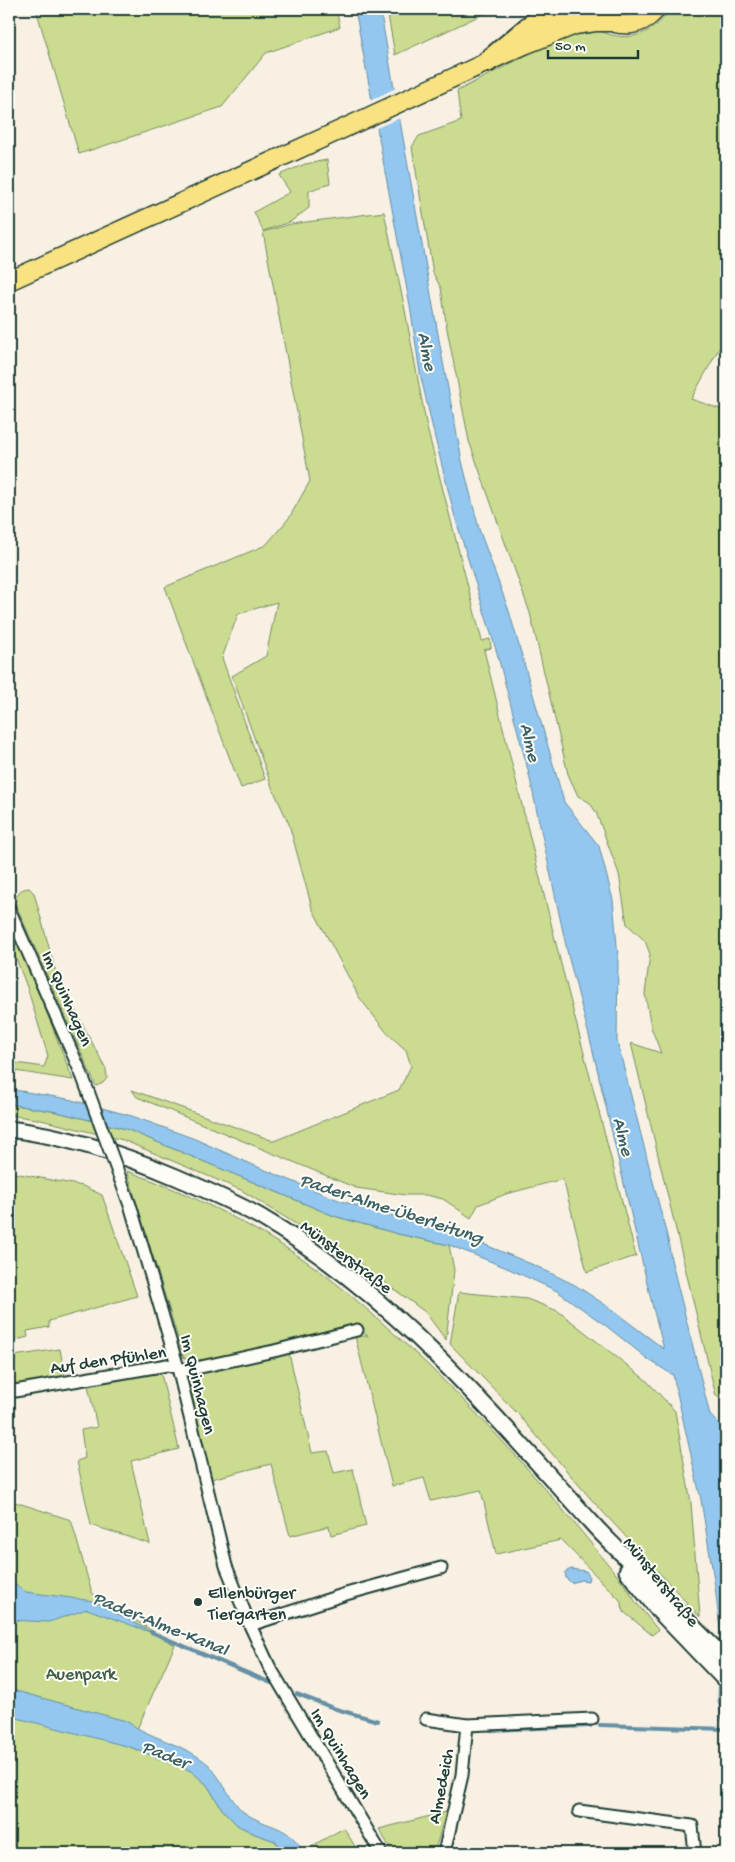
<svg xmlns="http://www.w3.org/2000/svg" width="735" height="1862" viewBox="0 0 735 1862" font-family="'Gochi Hand',sans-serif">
<rect width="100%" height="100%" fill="#f8f0e3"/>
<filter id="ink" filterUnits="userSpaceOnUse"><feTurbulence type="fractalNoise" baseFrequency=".02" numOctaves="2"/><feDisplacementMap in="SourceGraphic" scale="10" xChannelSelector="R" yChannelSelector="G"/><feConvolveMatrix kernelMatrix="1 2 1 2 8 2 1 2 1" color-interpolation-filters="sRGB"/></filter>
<g filter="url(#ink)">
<!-- green -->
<g fill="#cbdc90" stroke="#758c62">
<path d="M 36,9 L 336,9 L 340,27 L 266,53 L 222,107 L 79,154 Z"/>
<path d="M 387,9 L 494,9 L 395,55 Z"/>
<path d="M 670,9 L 726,9 L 726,336 L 691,399 L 726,411 L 720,573 L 726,588 L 726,1397 L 716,1396 L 631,1043 L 661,1053 L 651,1027 L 645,994 L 650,954 L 645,941 L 627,924 L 619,874 L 596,812 L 589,802 L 578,796 L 568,774 L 530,613 L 469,441 L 447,329 L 441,288 L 433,273 L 412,147 L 419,136 L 461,121 L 457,91 C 481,79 505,66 529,54 C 545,46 561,36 578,31 C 594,27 598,31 612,35 C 636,41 657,30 670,9 Z"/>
<path d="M 327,160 L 330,183 L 309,191 L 309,208 L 290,222 L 263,231 L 254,212 L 290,192 L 279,175 L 305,164 Z"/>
<path d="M 384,212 L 404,305 L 427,428 L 482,641 L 490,639 L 491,648 L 484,650 L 560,960 L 636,1256 L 587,1272 L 563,1179 L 506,1194 L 478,1205 L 471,1218 L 443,1199 L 426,1195 L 406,1195 L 356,1188 L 137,1097 L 132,1090 L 274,1141 L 399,1090 L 411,1066 L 406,1050 L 387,1033 L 359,997 L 312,908 L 289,824 L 272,787 L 232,676 L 266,656 L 277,602 L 238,614 L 222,658 L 265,779 L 241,788 L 165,587 L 266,545 L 289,518 L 310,481 L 263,232 L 291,224 Z"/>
<path d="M 29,888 L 34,893 L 57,976 L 106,1069 L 107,1078 L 103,1083 L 96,1086 L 15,903 C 17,893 19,889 29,888 Z"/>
<path d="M 9,922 L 33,977 L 73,1080 L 9,1070 L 9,1062 L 44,1067 L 48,1056 L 27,987 L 9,940 Z"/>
<path d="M 9,1104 L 57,1112 L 126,1129 L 334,1216 L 398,1234 L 449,1245 L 454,1270 L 446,1340 L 425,1312 L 356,1261 L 241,1190 L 123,1140 L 37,1119 L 9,1115 Z"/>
<path d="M 127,1171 C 189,1193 248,1222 303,1259 C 337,1282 368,1310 399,1338 C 483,1414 557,1500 628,1589 L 635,1601 L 658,1630 L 652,1635 L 624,1612 L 620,1600 L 561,1540 L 496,1554 L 481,1490 L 431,1501 L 424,1478 L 392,1486 L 355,1336 L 368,1336 L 351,1325 C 325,1332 203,1369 184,1358 Z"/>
<path d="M 9,1172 L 83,1186 L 102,1195 L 137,1296 L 49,1321 L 49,1327 L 27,1331 L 28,1337 L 12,1341 L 14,1356 L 60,1349 L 65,1377 L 9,1386 Z"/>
<path d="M 459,1292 L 527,1299 L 558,1311 L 646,1380 L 675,1411 L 691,1503 L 700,1617 L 591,1499 L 518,1414 L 450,1344 Z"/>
<path d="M 289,1353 L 312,1453 L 328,1451 L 334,1473 L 353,1469 L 366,1526 L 331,1535 L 329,1526 L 290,1536 L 271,1464 L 211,1479 L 188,1375 Z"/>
<path d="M 157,1371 L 161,1374 L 179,1449 L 131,1461 L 150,1544 L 91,1525 L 77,1461 L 85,1458 L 81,1430 L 97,1427 L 88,1385 Z"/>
<path d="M 9,1500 L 71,1520 L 92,1593 L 175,1645 L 137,1729 L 130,1747 L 192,1771 L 207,1785 L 222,1809 L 237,1825 L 255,1834 L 275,1841 L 285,1853 L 9,1853 Z"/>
<path d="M 446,1812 L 434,1853 L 393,1853 L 379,1829 Z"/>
<path d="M 344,1828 L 359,1853 L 313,1853 L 310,1847 Z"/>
</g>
<!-- water -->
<g fill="#93c7f0" stroke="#6590a5">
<path d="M 355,9 L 380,9 L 443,362 L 462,461 L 479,529 L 509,611 L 564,802 L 599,846 L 613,900 L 618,957 L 617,1041 L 668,1240 L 671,1259 L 710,1415 L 726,1432 L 726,1740 L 718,1700 L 720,1630 L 715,1586 L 701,1500 L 673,1375 L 649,1360 L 605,1325 L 557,1291 L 507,1268 L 449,1245 L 398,1234 L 334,1216 L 126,1129 L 57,1112 L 9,1104 L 9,1089 L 68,1099 L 132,1116 L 195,1139 L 253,1165 L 341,1201 L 469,1238 L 536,1266 L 575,1285 L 607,1306 L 664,1349 L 652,1304 L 592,1047 L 568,955 L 528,770 L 497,653 L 455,517 L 435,438 L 420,373 L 410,306 Z"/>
<path d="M 571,1569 L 586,1571 L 589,1576 L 588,1581 L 581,1580 L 571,1583 L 566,1578 L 565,1572 Z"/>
<path d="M 9,1580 L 26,1592 L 94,1601 L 155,1634 L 87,1609 L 49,1622 L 9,1620 Z"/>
<path d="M 9,1689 L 126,1721 C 151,1739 185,1744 208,1764 C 220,1776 233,1805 245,1813 C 269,1829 289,1824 304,1853 L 285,1853 L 275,1841 L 255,1834 L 237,1825 L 222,1809 L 207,1785 L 191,1771 L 130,1747 L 9,1716 Z"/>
</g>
<!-- pier -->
<path fill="#f8f0e3" d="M 396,88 L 402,117 L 374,129 L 369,101 Z"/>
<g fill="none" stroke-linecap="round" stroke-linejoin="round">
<!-- stream -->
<g stroke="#6590a5" stroke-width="4">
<path d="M 151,1632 L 271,1683"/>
<path d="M 297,1694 L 336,1709 L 378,1721"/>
<path d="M 600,1725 L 726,1729"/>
<path d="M 491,1730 L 590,1726"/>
</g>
<!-- minor casing -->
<g stroke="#1f3d34" stroke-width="15">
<g id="minor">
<path d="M 9,909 L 82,1075"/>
<path d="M 131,1208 L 178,1368 L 226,1566 L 250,1625 L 269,1666 L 381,1853"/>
<path d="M 9,1392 L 167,1365 L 187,1370 L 274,1351 L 357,1330"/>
<path d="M 250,1625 L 346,1594 L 441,1568"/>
<path d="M 426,1719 L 467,1725 L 592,1719"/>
<path d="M 579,1811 L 692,1826 L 695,1853"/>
<path d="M 444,1853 L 462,1775 L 467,1725"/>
</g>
</g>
<!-- secondary casing -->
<g stroke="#1f3d34" stroke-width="19">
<g id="secondary">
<path d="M 9,1129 C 67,1136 122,1154 176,1177 C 204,1189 232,1201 259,1216 C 391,1292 490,1411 591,1522 C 605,1538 621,1552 636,1568 C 666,1599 695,1630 726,1659"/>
<path d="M 627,1571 L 659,1611 L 726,1681"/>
</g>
</g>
<!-- primary casing -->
<g stroke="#1f3d34" stroke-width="21">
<path id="primary" d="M 594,9 C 610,29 640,30 656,9"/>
</g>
<!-- trunk casing -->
<g stroke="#1f3d34" stroke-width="21">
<g id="trunk">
<path d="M 547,29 L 572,9"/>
<path d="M 9,281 L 323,138 L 524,45 L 575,25 L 595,22 L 611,22"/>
</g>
</g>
<!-- motorway casing -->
<g stroke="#1f3d34" stroke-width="24">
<path id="motorway" d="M 487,62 L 550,9"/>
</g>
<!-- minor -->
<use href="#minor" stroke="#fdfcf7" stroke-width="11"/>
<!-- secondary -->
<use href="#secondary" stroke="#fdfcf7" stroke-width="15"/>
<!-- primary -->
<use href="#primary" stroke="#f8e281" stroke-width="18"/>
<!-- trunk -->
<use href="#trunk" stroke="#f8e281" stroke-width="18"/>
<!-- motorway -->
<use href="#motorway" stroke="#f8e281" stroke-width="20"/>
<!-- minor-bridge casing -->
<g stroke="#1f3d34" stroke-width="15" stroke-linecap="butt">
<path id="minor-bridge" d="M 82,1075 L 131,1208"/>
</g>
<!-- minor-bridge -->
<use href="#minor-bridge" stroke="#fdfcf7" stroke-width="11"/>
</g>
</g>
<!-- markers -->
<circle fill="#1f3d34" stroke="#fdfcf7" stroke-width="2" cx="198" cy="1602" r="5"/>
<g text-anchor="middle" stroke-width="4" stroke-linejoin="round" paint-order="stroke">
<!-- street labels -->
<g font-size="18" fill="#1f3d34" stroke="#fdfcf7">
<text transform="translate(68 998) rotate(66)" y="6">Im Quinhagen</text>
<text transform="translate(347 1256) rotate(37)" y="6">Münsterstraße</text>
<text transform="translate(108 1359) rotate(-8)" y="6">Auf den Pfühlen</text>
<text transform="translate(199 1384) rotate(76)" y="6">Im Quinhagen</text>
<text transform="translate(662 1581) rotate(51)" y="6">Münsterstraße</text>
<text transform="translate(342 1753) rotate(59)" y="6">Im Quinhagen</text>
<text transform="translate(440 1786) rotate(-79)" y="6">Almedeich</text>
</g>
<!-- poi labels -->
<g font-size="18" fill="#1f3d34" stroke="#fdfcf7" text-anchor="start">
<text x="208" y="1598">Ellenbürger<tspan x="208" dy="21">Tiergarten</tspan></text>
</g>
<!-- park labels -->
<g font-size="18" fill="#415d46" stroke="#fdfcf7">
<text x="81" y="1679">Auenpark</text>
</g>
<!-- water labels -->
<g font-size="19" font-style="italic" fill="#3c6063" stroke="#fdfcf7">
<text transform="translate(429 351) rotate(79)" y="7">Alme</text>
<text transform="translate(532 742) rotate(77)" y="7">Alme</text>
<text transform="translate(625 1136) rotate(76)" y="7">Alme</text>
<text transform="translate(392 1207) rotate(18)" y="7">Pader-Alme-Überleitung</text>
<text transform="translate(161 1622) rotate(22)" y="7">Pader-Alme-Kanal</text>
<text transform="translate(166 1753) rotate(22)" y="7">Pader</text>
</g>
</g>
<!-- margin -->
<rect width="735" height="1862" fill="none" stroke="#fdfcf7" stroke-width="30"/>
<rect x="15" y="15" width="705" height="1832" fill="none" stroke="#1f3d34" stroke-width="2" filter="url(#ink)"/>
<!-- scale -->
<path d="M548 50v8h90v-8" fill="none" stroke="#1f3d34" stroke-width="2.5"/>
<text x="555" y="50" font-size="15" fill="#1f3d34" stroke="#fdfcf7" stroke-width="4" paint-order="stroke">50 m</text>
</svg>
